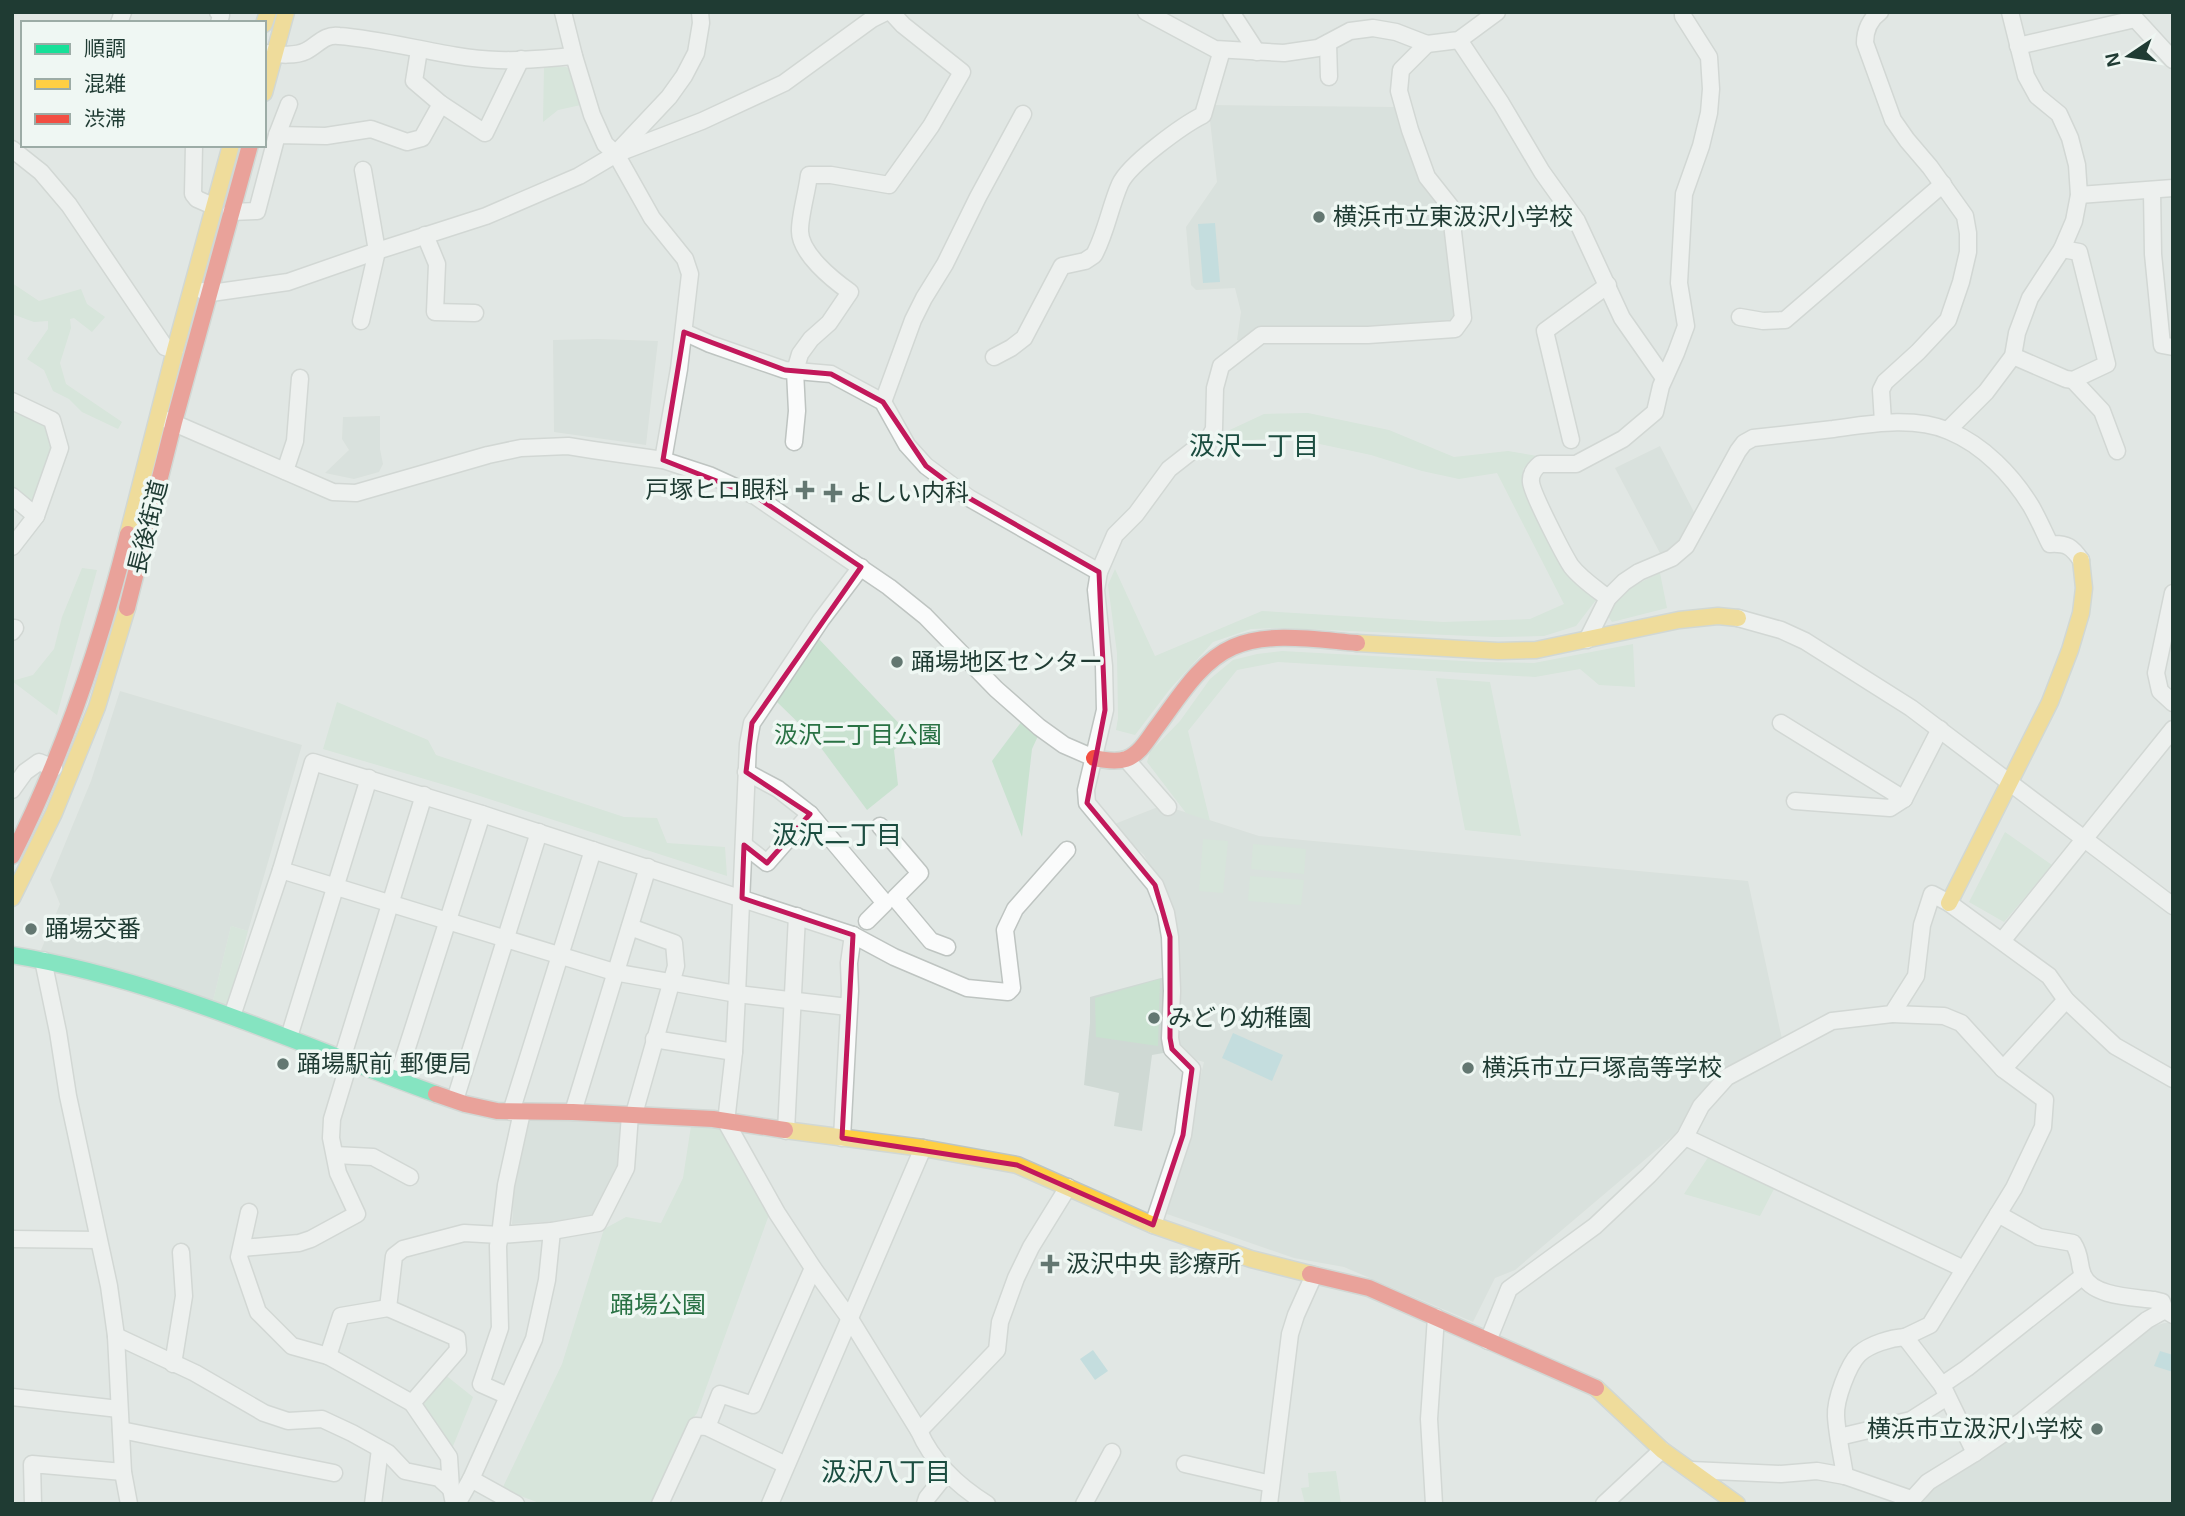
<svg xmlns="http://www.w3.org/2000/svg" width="2185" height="1516" viewBox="0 0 2185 1516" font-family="Arial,'Noto Sans JP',sans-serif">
<rect width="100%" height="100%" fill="#e1e7e4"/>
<!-- built -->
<g fill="#cfd9d4">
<path d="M 1210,105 L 1397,107 L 1423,185 L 1442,208 L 1456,320 L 1449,326 L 1286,331 L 1254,330 L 1242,341 L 1237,340 L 1241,312 L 1235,288 L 1196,290 L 1191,285 L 1186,227 L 1217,182 L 1209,112 Z"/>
<path d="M 598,339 L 658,341 L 646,445 L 554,432 L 553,340 Z"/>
<path d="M 380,416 L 380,449 L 383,464 L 379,472 L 354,479 L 325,473 L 349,450 L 342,439 L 343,417 Z"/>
<path d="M 1660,446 L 1695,514 L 1682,538 L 1675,547 L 1661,555 L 1615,468 Z"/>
<path d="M 120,691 L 302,745 L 248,931 L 231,926 L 213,1001 L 41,950 L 60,904 L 50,880 L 91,781 Z"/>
<path d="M 1163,805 L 1259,836 L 1748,881 L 1782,1039 L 1723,1074 L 1674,1135 L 1515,1270 L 1495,1278 L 1473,1322 L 1344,1267 L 1294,1258 L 1167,1214 L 1204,1062 L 1169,1052 L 1152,1055 L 1142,1131 L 1114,1126 L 1119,1093 L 1084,1085 L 1090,1023 L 1090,997 L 1176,974 L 1170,904 L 1144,855 L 1112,825 Z"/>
<path d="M 527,1119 L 625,1121 L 622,1165 L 593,1219 L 512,1224 L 515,1174 Z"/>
<path d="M 2164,1323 L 2173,1323 L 2173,1504 L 1916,1504 L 1935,1487 L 1973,1465 L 2071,1393 L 2119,1351 L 2149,1328 Z"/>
</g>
<!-- green -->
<g fill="#c9e2d0">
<path d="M 544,66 L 566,67 L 571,70 L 581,105 L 558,110 L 543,122 Z"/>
<path d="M 12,283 L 39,301 L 81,289 L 87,304 L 105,317 L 92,332 L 74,318 L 70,319 L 71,328 L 60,363 L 66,384 L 122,422 L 118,429 L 82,412 L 69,399 L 53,391 L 44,370 L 27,359 L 48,329 L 48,321 L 34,322 L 12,314 Z"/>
<path d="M 12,409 L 48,426 L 52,448 L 35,500 L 31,501 L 12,486 Z"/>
<path d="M 1308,413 L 1389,430 L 1454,457 L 1508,451 L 1537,456 L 1523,469 L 1523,485 L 1558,560 L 1575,581 L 1596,600 L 1576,626 L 1544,636 L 1496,637 L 1277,628 L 1251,629 L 1213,642 L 1170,689 L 1135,735 L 1116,730 L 1118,718 L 1117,653 L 1108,585 L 1115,569 L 1155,656 L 1262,611 L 1443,622 L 1530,619 L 1564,604 L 1497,473 L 1459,479 L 1422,471 L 1371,455 L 1287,437 L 1218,443 L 1219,435 L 1264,414 Z"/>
<path d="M 82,568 L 97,570 L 57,715 L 12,681 L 33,675 L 54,649 L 62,617 Z"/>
<path d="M 1660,573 L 1667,608 L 1612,622 L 1608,616 C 1622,590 1634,585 1660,573 Z"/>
<path d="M 817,637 L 910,735 L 894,750 L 898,785 L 867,810 L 813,737 L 776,701 Z"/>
<path d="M 1633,644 L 1635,687 L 1599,685 L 1580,669 L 1535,677 L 1278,662 L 1237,670 L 1188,731 L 1210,821 L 1186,813 L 1147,762 L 1150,752 L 1180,721 L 1210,679 L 1233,660 L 1257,654 L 1282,651 L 1481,662 L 1534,663 Z"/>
<path d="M 1436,678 L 1490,682 L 1521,836 L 1465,830 Z"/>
<path d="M 337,702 L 428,740 L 436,755 L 624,817 L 657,818 L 667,843 L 725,847 L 727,876 L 455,788 L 323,749 Z"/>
<path d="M 1022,721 L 1038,736 L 1032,749 L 1022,837 L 992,761 Z"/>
<path d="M 2005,832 L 2052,865 L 2004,922 L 1969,902 Z"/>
<path d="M 1203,839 L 1228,841 L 1223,893 L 1199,891 Z"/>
<path d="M 1253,844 L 1306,849 L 1304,874 L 1251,869 Z"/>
<path d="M 1250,876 L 1304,880 L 1301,905 L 1248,901 Z"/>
<path d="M 231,926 L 248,931 L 228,1006 L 213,1001 Z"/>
<path d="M 1160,979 L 1158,1046 L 1096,1037 L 1095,998 Z"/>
<path d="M 691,1126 L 722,1127 L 770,1212 L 697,1413 L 689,1424 L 656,1504 L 542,1504 L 502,1489 L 562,1364 L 604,1229 L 626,1217 L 661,1223 L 683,1178 Z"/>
<path d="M 1709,1156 L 1774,1189 L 1760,1216 L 1684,1194 Z"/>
<path d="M 444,1374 L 473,1397 L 451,1451 L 419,1404 Z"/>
<path d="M 1336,1471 L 1341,1504 L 1305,1504 L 1301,1488 L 1309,1487 L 1308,1473 Z"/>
</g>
<!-- water -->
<g fill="#a0d1d7">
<path d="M 1215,223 L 1220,282 L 1203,283 L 1198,224 Z"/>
<path d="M 1233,1033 L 1283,1055 L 1272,1081 L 1222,1058 Z"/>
<path d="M 1093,1350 L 1108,1371 L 1095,1380 L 1080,1359 Z"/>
<path d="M 2160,1351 L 2173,1355 L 2173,1372 L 2154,1366 Z"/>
</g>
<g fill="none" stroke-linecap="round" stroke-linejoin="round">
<!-- street casing -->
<g stroke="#bec4c1" stroke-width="19">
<g id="street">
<path d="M 218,12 L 221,15 L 219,23"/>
<path d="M 563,12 L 574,56 L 592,115 L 605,144 L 616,154 L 652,218 L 685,259 L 690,274 L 679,369 L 663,460"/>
<path d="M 1146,12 L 1215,49 L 1284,53 L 1318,48 L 1350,31 L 1373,28 L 1396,32 L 1427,44 L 1459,40 L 1497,12"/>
<path d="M 1231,12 L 1257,52"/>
<path d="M 1880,12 C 1870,19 1865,31 1865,43 L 1893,120 L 1907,140 L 1930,167 L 1965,216 L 1968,233 L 1968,252 L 1961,282 L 1948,320 L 1918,352 L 1885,382 L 1881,390 L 1883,422"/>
<path d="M 2129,12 L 2173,60"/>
<path d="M 119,23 L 123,12"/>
<path d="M 1459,40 L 1501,103 L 1542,172 L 1577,221 L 1622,318 L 1664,378"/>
<path d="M 1328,43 L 1329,77"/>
<path d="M 2018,46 L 2135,19"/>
<path d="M 419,50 L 414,81 L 441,104 L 485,133 L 521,59"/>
<path d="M 269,53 C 279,55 296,56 306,51 C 318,45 324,34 339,36 C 392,40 445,58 498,60 C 523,61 549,58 574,56"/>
<path d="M 277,135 L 289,104"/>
<path d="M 194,145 L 193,194 L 197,199 L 213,206"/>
<path d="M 12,149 L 41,172 L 69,205 L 165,347 L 175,350"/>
<path d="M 620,149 L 669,97 L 684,76 L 696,53 L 701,23 L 700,12"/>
<path d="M 2152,191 L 2153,254 L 2162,345 L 2173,347"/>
<path d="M 2079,195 L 2173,188"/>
<path d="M 231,212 L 257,211 L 277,135 L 326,136 L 371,129 L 407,142 L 422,138 L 441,104"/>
<path d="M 425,235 L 437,264 L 435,312 L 475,313"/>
<path d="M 203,291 L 211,293 L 288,282 L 377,251 L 486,216 L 579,176 L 616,154 L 702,121 L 784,83 L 872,19 L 886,12"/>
<path d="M 1740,317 L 1763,321 L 1785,320 L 1943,184"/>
<path d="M 361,321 L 377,251 L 363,170"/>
<path d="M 684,332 L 710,344 L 785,370 L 831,374 L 883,402 L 907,445 L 926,466 L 969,498 L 1099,572"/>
<path d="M 2013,356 L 2066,379 L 2073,380 L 2107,364 L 2079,252 L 2062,249"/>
<path d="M 994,357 L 1011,348 L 1024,338 L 1062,266 L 1085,261 L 1094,255 C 1106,233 1110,207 1120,184 C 1129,164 1183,125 1203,115 L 1222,50"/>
<path d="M 2073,380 L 2102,411 L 2117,451"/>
<path d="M 12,401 L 52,420 L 60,448 L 36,516"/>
<path d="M 883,402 L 913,320 L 924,298 L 945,264 L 978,197 L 1023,114"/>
<path d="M 167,420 L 333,492 L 356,493 L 488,455 L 521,448 L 568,446 L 593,450 L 663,460 L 709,475 L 755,496 L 889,587 L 925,616 L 996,689 L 1039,727 L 1064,745 L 1094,758"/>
<path d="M 1948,430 L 1986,392 L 2013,356 L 2017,333 L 2030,298 L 2062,249 L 2074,221 L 2079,195 L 2077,165 L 2070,138 L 2059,114 L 2037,96 L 2026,76 L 2010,12"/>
<path d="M 1571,440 L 1545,331 L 1608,285"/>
<path d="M 794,442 L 797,411 L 795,371 L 800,354 L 811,339 L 829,323 L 850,292 C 833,280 799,253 800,230 C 800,215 807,192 809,175 L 831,175 L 889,185 L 931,126 L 962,72 L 903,25 L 891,12"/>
<path d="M 285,471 L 295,441 L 300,378"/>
<path d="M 12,496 L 36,516 L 12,547"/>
<path d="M 861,567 L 821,620 L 752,723 L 748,744 L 737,994 L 734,1052 L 726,1122 L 777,1213 L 813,1268 L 850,1319 L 919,1431 C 933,1463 958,1486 987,1504"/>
<path d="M 2173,593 L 2156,673 L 2160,691 L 2173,703"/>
<path d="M 1608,598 C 1595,588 1581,579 1571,566 C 1564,555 1532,494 1531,482 C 1530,474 1534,469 1540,464 L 1576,464 L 1623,439 L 1655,412 L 1661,386 L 1676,353 L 1686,326 L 1679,283 L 1684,194 L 1701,146 L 1709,113 L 1711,89 L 1709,57 L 1683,16 L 1683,12"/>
<path d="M 1738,618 L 1781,630 L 1805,641 L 1911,708 L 2173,906"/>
<path d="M 12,632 L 15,628"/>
<path d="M 1587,640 L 1608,598 L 1624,582 L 1639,572 L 1672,558 L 1686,546 L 1738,451 L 1744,443 L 1753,438 C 1779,435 1806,432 1833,429 C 1870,424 1913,416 1949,431 C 1983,445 2012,475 2031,506 C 2038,518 2044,532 2050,544 C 2067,543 2072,547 2081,560"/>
<path d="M 1781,723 L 1904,799"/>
<path d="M 1126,759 L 1168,807"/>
<path d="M 746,772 L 778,789 L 810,814 L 885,903 L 867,921"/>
<path d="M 12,790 L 25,772 L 39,762 L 54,768"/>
<path d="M 1795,801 L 1890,808 L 1904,799 L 1940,729"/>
<path d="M 880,826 L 920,873 L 895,898 L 931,941 L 947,947"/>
<path d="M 744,845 L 767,863 L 810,814"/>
<path d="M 281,870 L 614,972 L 737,994 L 848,1007"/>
<path d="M 630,927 L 674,943 L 676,966 L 634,1114"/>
<path d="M 2002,941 L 2173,729"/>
<path d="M 43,960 L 58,1032 L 68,1096 L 109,1286 L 116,1336 L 123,1472 L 129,1504"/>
<path d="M 1892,1014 L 1944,1016 L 1961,1023 L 2003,1069"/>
<path d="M 232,1016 L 281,870 L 313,762 L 482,814 L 853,935 L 894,957 L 967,988 L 1008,992 L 1012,988 L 1005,930 L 1015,909 L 1067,850"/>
<path d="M 289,1037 L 369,778"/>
<path d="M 654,1039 L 734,1052"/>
<path d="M 342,1059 L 424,795"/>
<path d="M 397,1079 L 482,814"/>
<path d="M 455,1100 L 539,832"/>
<path d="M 511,1112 L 593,850"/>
<path d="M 573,1112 L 648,867"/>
<path d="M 786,1131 L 797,916"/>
<path d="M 1685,1137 L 1964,1269"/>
<path d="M 842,1138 L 850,991 L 849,963 L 853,935"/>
<path d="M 335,1155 L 373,1157 L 410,1177"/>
<path d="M 249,1212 L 239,1257 L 258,1312 L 292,1346 L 328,1356"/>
<path d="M 1998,1214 L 2039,1237 L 2073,1243 C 2082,1257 2078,1264 2083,1275 C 2092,1297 2134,1297 2154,1300 L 2162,1302 L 2165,1310"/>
<path d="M 1153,1225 L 1183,1135 L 1192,1069 L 1172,1049 L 1170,1038 L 1172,991 L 1170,937 L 1166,913 L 1155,885 L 1087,803 L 1086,790 L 1105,710 L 1104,666 L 1096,590 L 1099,572 L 1115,535 L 1136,514 L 1169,469 L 1192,451 L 1207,442 L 1214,429 L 1215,388 L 1221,366 L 1261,335 L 1368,335 L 1455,329 L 1463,318 L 1450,206 L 1427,177 L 1410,130 L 1399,91 L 1401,70 L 1427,44"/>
<path d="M 552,1231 L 598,1223 L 626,1168 L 630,1115"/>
<path d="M 12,1239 L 98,1240"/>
<path d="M 242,1248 L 299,1243 L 311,1239 L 357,1214 L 338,1173 L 331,1138 L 332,1119 L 349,1063"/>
<path d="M 388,1308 L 341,1316 L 328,1356 L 412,1403"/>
<path d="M 116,1336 L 195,1373 L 264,1413 L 288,1421 L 322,1419 L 352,1433 L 388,1453 L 405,1471 L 439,1478 L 451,1489"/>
<path d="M 1488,1341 L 1509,1289 L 1595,1226 L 1649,1175 L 1685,1137 L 1701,1106 L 1727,1077 L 1832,1021 L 1892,1014 L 1916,976 L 1922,925 L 1932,894 L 1949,903 L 2049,976 L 2066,1000 L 2115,1046 L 2173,1079"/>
<path d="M 173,1364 L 184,1296 L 181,1252"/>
<path d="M 1942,1385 L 1967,1368 L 2083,1276"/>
<path d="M 12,1397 L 119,1409"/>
<path d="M 707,1427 L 720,1394 L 753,1405 L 813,1268"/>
<path d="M 121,1430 L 334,1473"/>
<path d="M 919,1431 L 997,1350 L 1000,1322 L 1016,1278 L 1031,1247 L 1068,1187"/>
<path d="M 1839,1437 L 1911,1420 L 1947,1397"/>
<path d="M 1975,1453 L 1942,1385 L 1905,1337 L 1930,1325 L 2014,1188 L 2043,1127 L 2045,1100 L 2003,1069 L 2066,1000"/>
<path d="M 1185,1464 L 1271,1484"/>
<path d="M 1691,1470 L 1781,1474 L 1817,1471 L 1845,1476 L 1911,1499"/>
<path d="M 1845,1476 C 1842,1456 1837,1435 1836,1416 C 1835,1400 1848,1365 1859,1354 C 1870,1344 1891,1338 1905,1337"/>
<path d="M 471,1479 L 516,1504"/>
<path d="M 33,1504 L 32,1464 L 123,1472"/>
<path d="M 373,1504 L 380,1449"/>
<path d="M 454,1504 L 451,1489 L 449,1457 L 412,1403 L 458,1350 L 457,1338 L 388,1308 L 394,1256 L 403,1249 L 464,1233 L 500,1235 L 498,1246 L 500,1328 L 481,1384 L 508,1396"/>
<path d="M 457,1504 L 471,1479 L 534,1339 L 547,1280 L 552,1231 L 500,1235 L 506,1185 L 522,1112"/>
<path d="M 660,1504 L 696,1426 L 707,1427 L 786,1465"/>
<path d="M 770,1504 L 923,1148"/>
<path d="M 925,1504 L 927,1498 L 947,1473"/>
<path d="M 1084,1504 L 1112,1452"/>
<path d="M 1269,1504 L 1290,1334 L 1296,1315 L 1314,1275"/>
<path d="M 1434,1504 L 1429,1419 L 1436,1317"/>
<path d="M 1604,1504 L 1662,1450"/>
<path d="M 1908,1504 L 1928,1482 L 1975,1453 L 2023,1420 L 2147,1320 L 2165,1310 L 2173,1315"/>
</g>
</g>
<!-- fast casing -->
<g stroke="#bdc5c2" stroke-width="19">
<path id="fast" d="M 12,955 C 159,979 297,1044 436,1094"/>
</g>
<!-- slow casing -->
<g stroke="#bdc5c2" stroke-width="19">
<g id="slow">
<path d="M 264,24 L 268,12"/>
<path d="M 264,93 L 286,12"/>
<path d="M 128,534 L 175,350 L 231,145"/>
<path d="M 1357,643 L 1498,651 L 1536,650 L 1679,620 L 1718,616 L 1738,618"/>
<path d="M 12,898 L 54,813 L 97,707 L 127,608"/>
<path d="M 1949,903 L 2050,702 L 2070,650 L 2081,613 L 2084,588 L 2081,560"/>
<path d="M 785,1130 L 923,1148 L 1017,1165 L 1153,1225 L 1251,1259 L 1310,1274"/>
<path d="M 1596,1388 L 1662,1450 L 1737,1504"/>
</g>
</g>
<!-- jam casing -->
<g stroke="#bdc5c2" stroke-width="19">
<g id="jam">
<path d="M 127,608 L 174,422 L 250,145"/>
<path d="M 1094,758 C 1103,760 1117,762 1126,759 C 1140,754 1148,739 1156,728 C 1178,699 1199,662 1233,647 C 1268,631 1319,640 1357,643"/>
<path d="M 12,856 C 64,753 100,646 128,534"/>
<path d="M 436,1094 L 465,1104 L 497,1111 L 573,1112 L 713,1119 L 785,1130"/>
<path d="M 1310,1274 L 1369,1288 L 1596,1388"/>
</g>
</g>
<!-- street -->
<use href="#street" stroke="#fafbfb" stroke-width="16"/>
<!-- fast -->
<use href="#fast" stroke="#16e098" stroke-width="16"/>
<!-- slow -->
<use href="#slow" stroke="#ffcf43" stroke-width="16"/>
<!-- jam -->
<use href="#jam" stroke="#f24e42" stroke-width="16"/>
</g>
<!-- marked area -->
<path d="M0 0H2185V1516H0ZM 684,332 L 785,370 L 831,374 L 883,402 L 926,466 L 969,498 L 1099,572 L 1105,710 L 1087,803 L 1155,885 L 1170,937 L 1170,1038 L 1172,1049 L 1192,1069 L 1183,1135 L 1153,1225 L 1017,1165 L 842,1138 L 853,935 L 742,898 L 744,845 L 767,863 L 810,814 L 746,772 L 752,723 L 861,567 L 755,496 L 663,460 Z" fill="#e1e7e4" fill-opacity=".55" fill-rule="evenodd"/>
<path fill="none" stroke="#c2185b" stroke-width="5" stroke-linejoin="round" d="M 684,332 L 785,370 L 831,374 L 883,402 L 926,466 L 969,498 L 1099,572 L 1105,710 L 1087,803 L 1155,885 L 1170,937 L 1170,1038 L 1172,1049 L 1192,1069 L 1183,1135 L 1153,1225 L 1017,1165 L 842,1138 L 853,935 L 742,898 L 744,845 L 767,863 L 810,814 L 746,772 L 752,723 L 861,567 L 755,496 L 663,460 Z"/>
<!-- markers -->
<g fill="#637771" stroke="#eff7f3" stroke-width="2.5">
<circle cx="1319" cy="217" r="7"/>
<path d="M801.5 479.5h7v7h7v7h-7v7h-7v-7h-7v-7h7z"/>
<path d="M829.5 482.5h7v7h7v7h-7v7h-7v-7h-7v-7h7z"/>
<circle cx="897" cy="662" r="7"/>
<circle cx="31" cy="929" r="7"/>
<circle cx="1154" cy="1018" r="7"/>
<circle cx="283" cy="1064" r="7"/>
<circle cx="1468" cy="1068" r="7"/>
<path d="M1046.5 1253.5h7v7h7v7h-7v7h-7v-7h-7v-7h7z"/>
<circle cx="2097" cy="1429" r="7"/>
</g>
<g text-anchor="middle" stroke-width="7" stroke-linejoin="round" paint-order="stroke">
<!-- poi labels -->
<g font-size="24" fill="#1f3b33" stroke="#eff7f3" text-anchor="start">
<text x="1333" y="225">横浜市立東汲沢小学校</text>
<text x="789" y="498" text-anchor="end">戸塚ヒロ眼科</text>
<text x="849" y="501">よしい内科</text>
<text x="911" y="670">踊場地区センター</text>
<text x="45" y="937">踊場交番</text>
<text x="1168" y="1026">みどり幼稚園</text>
<text x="297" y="1072">踊場駅前 郵便局</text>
<text x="1482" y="1076">横浜市立戸塚高等学校</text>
<text x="1066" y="1272">汲沢中央 診療所</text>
<text x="2083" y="1437" text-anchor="end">横浜市立汲沢小学校</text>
</g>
<!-- street labels -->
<g font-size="24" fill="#1f3b33" stroke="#eff7f3">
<text transform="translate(148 527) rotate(-76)" y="8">長後街道</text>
</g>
<!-- park labels -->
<g font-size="24" fill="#297244" stroke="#eff7f3">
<text x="858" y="743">汲沢二丁目公園</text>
<text x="658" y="1313">踊場公園</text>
</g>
<!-- neighbourhood labels -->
<g font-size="26" fill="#1b4d40" stroke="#eff7f3">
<text x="1254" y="455">汲沢一丁目</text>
<text x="837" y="844">汲沢二丁目</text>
<text x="886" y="1481">汲沢八丁目</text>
</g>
</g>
<!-- border -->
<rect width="2185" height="1516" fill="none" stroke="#1f3b33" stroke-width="28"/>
<!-- legend -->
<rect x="21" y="21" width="245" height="126" fill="#eff7f3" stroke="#9caca6" stroke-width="2"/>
<rect x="35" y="44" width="35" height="10" fill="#16e098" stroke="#9caca6" stroke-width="2"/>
<text x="84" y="56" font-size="21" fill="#1f3b33">順調</text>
<rect x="35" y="79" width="35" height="10" fill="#ffcf43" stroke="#9caca6" stroke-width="2"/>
<text x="84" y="91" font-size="21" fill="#1f3b33">混雑</text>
<rect x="35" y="114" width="35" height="10" fill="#f24e42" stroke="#9caca6" stroke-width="2"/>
<text x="84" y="126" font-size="21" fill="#1f3b33">渋滞</text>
<!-- north arrow -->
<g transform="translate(2129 56) rotate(257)" stroke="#eff7f3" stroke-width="5" paint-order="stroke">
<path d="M0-5L12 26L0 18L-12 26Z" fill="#1f3b33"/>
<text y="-10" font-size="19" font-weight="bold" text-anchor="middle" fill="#1f3b33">N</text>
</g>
</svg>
